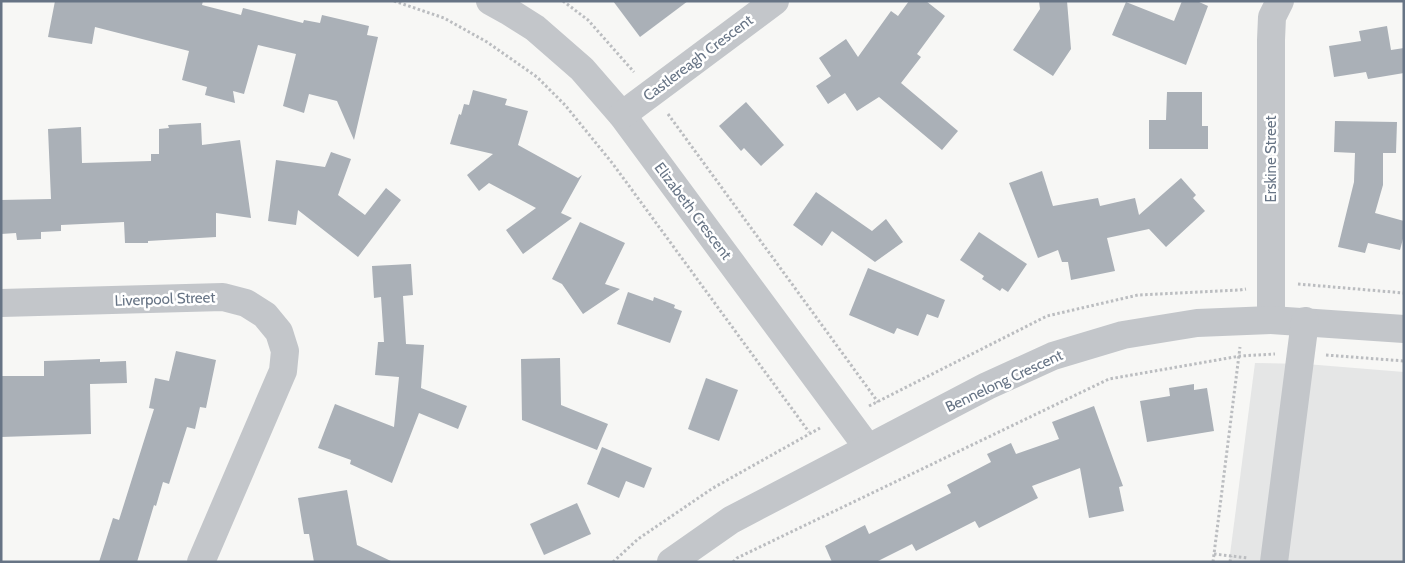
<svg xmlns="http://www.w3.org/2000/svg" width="1405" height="563" viewBox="0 0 1405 563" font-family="Cabin,sans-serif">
<rect width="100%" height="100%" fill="#f7f7f5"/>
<!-- built -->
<path fill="#e5e6e6" d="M 1255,363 L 1306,364 L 1404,372 L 1404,562 L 1229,562 Z"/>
<!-- building -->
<g fill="#aab0b7">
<path d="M 55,1 L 203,1 L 202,5 L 241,15 L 243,8 L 303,23 L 304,20 L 320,23 L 322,15 L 369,26 L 367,35 L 378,37 L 354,140 L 337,101 L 309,94 L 304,113 L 283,106 L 296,54 L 258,45 L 244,94 L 233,91 L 235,103 L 205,95 L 207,87 L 182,80 L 189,51 L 95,27 L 92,44 L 48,37 Z"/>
<path d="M 613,1 L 688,1 L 640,37 Z"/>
<path d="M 909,1 L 926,1 L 945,16 L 917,54 L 921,57 L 901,83 L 958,131 L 942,150 L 879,97 L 857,111 L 845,93 L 828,104 L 816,86 L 831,76 L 819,58 L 846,39 L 858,57 L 891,11 L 898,16 Z"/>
<path d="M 1039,1 L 1067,1 L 1071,49 L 1053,76 L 1013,50 L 1040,9 Z"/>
<path d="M 1182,1 L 1197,1 L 1208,6 L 1186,65 L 1112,35 L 1126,2 L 1174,21 Z"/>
<path d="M 1387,26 L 1391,50 L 1404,48 L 1404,73 L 1368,79 L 1366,72 L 1334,77 L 1329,46 L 1361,41 L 1359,31 Z"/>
<path d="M 473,90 L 507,99 L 505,105 L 528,111 L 518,145 L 578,178 L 582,175 L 561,213 L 572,218 L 523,254 L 506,230 L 536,208 L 489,183 L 479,191 L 467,175 L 493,154 L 450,144 L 459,114 L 461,115 L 464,104 L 469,105 Z"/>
<path d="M 1167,92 L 1202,92 L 1202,126 L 1208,126 L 1208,149 L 1149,149 L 1149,120 L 1166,120 Z"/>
<path d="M 746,102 L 784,145 L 761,166 L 744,148 L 741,151 L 719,126 Z"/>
<path d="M 1335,121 L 1397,122 L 1396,153 L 1383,153 L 1383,185 L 1375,213 L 1404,221 L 1404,235 L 1400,250 L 1368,243 L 1365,253 L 1338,247 L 1354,182 L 1355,153 L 1334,152 Z"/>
<path d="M 201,123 L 202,145 L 240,140 L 251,218 L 216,213 L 216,237 L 148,241 L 148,243 L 125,243 L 124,222 L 61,225 L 61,231 L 41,232 L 41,239 L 17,240 L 16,233 L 1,234 L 1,200 L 51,199 L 48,129 L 81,127 L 82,163 L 151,161 L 151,154 L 159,154 L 159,129 L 169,128 L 168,125 Z"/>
<path d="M 331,152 L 351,159 L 338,195 L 365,215 L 386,188 L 401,200 L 358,257 L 298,210 L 296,225 L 268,221 L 276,160 L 325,167 Z"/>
<path d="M 1042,171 L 1053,206 L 1098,198 L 1100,206 L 1135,198 L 1139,215 L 1181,178 L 1196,195 L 1193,198 L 1205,211 L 1166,247 L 1149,229 L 1107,238 L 1115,271 L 1071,280 L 1068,262 L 1062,262 L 1058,250 L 1038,258 L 1009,183 Z"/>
<path d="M 816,192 L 872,231 L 886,219 L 903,242 L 875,262 L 832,231 L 822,246 L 793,225 Z"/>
<path d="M 580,222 L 625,243 L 605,284 L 620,289 L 583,314 L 562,284 L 552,279 Z"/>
<path d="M 979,232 L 1027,264 L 1008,292 L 1002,288 L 1000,291 L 982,279 L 984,276 L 960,260 Z"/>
<path d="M 411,264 L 413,295 L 403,296 L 406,344 L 424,345 L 421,388 L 467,406 L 458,429 L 419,413 L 392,483 L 350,464 L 351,460 L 318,448 L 335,404 L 394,427 L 399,377 L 375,375 L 378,342 L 384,342 L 381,297 L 374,298 L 372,266 Z"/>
<path d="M 868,268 L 945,300 L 938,318 L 927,314 L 918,336 L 897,328 L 894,334 L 849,315 Z"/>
<path d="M 628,292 L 653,301 L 654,297 L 675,305 L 674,308 L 682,311 L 670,343 L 617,324 Z"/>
<path d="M 176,351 L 216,360 L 206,408 L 200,407 L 195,429 L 187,427 L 169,484 L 163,482 L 156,506 L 154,505 L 137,562 L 99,562 L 113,518 L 119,520 L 154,409 L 149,408 L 155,378 L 169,381 Z"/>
<path d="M 560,358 L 561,405 L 608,424 L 597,450 L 522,420 L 521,359 Z"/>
<path d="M 100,359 L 100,362 L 126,361 L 127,383 L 90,384 L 91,434 L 1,437 L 1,376 L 44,376 L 44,361 Z"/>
<path d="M 706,378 L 738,390 L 719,441 L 688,429 Z"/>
<path d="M 1194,384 L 1194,390 L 1207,388 L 1214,431 L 1147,442 L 1140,401 L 1170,396 L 1169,388 Z"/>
<path d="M 1094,406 L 1123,486 L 1119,487 L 1124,511 L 1089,518 L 1080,468 L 1032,486 L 1038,498 L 979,528 L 975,521 L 916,551 L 912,544 L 876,562 L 832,562 L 825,546 L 865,525 L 869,534 L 951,493 L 947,485 L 991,462 L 987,454 L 1011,443 L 1016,454 L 1059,439 L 1052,422 Z"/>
<path d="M 602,447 L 652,468 L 644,488 L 626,481 L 619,498 L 587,484 Z"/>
<path d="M 347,490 L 357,545 L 393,562 L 314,562 L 309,534 L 304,534 L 298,498 Z"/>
<path d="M 577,503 L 591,534 L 544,555 L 530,524 Z"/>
</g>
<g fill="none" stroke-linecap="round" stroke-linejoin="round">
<!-- path -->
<g stroke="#bbbdc0" stroke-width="3" stroke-dasharray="2.5 2.5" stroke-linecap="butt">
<path d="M 394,1 L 444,18 L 487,42 L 537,77 L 565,105 L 613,164 L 809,432"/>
<path d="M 563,1 L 588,20 L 634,72"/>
<path d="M 668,114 L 878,402"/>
<path d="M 1298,284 L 1404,293"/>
<path d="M 1326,355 L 1404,361"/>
<path d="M 869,406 L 1047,316 L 1138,295 L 1240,290 L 1246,289"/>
<path d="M 1214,554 L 1248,558"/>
<path d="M 613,562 L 638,539 L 713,488 L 820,428"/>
<path d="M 733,562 L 737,558 L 1109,379 L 1240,356 L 1275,354"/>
<path d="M 1213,562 L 1240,347"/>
<path d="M 1230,562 L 1231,556"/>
</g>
<!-- minor -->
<g stroke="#c3c6ca" stroke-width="28">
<path d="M 490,1 L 508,11 L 535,28 L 582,69 L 622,115 L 868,448"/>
<path d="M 622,115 L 775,1"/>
<path d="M 1,303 L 223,297 L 246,303 L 265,315 L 279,332 L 285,351 L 283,371 L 201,562"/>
<path d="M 1271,320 L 1271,40 L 1272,17 L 1280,1"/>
<path d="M 671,562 L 731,520 L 987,386 L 1053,356 L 1123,335 L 1197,323 L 1271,320 L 1404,329"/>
<path d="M 1274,562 L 1305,321"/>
</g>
</g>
<g text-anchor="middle" stroke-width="5" stroke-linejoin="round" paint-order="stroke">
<!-- street labels -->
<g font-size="15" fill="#677485" stroke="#fff">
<text transform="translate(698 58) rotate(-37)" y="5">Castlereagh Crescent</text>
<text transform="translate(1271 159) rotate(-90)" y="5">Erskine Street</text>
<text transform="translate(693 211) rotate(53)" y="5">Elizabeth Crescent</text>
<text transform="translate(165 299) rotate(-2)" y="5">Liverpool Street</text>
<text transform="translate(1004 381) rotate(-25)" y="5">Bennelong Crescent</text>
</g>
</g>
<!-- border -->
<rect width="1405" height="563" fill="none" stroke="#677485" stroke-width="5"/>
</svg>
